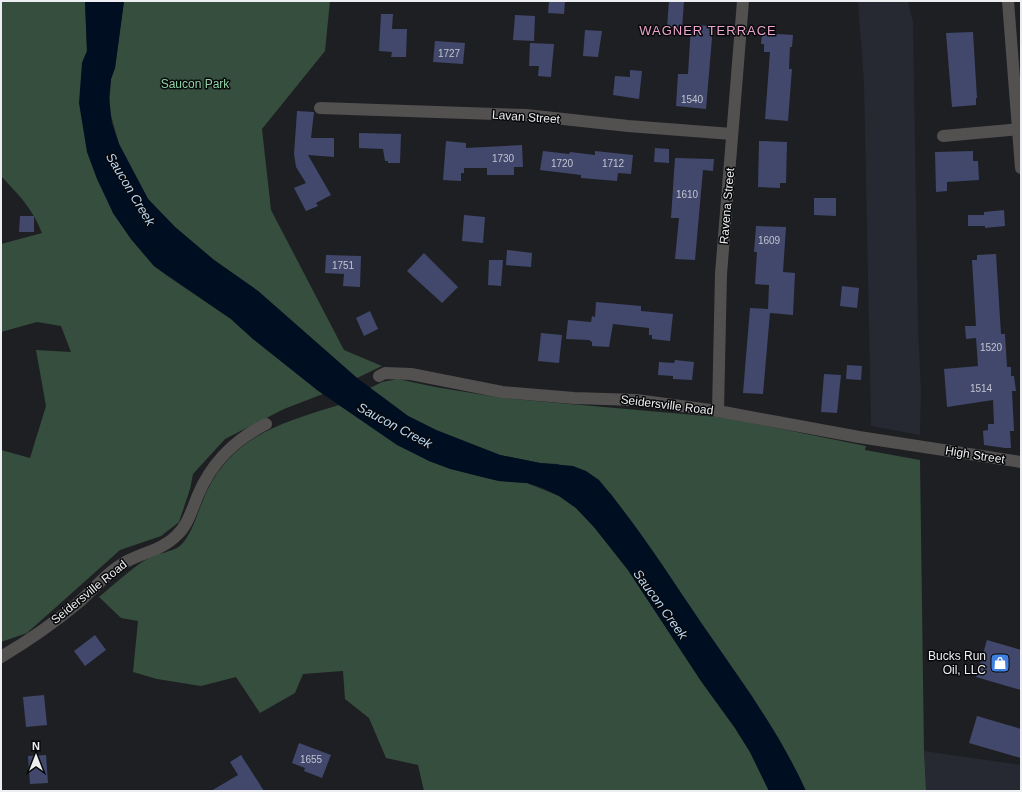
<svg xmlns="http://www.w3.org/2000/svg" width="1022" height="792" viewBox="0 0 1022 792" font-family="Arial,sans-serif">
<rect width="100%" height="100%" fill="#1e1f23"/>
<!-- built -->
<g fill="#272932">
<path d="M 858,1 L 908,1 L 913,22 L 918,328 L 921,390 L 920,435 L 871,426 L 864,82 Z"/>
<path d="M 924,751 L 1021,765 L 1021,791 L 926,791 Z"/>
</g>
<!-- green -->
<g fill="#364e3d">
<path d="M 1,1 L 85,1 L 87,51 L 82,63 L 82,75 L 113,213 L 131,239 L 154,266 L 166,275 L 231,319 L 253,339 L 323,394 L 284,409 L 225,439 L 193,474 L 190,489 L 179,522 L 161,536 L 120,550 L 27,633 L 1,642 L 1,450 L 30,458 L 46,406 L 36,350 L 71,352 L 61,326 L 37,322 L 1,332 L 1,244 L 42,233 C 33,209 18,194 1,176 Z"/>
<path d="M 124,1 L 330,1 L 325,51 L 262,129 L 271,210 L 344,350 L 382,366 L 357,378 L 258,291 L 214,260 L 175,227 L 148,199 L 119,144 L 109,109 L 111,79 L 115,68 Z"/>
<path d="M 398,379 L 435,387 L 503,398 L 728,418 L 866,446 L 865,450 L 920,460 L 924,751 L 926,791 L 806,791 L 781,743 L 752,696 L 611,494 L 558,464 L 540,463 L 500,455 L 436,430 L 408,416 L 370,388 L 382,382 Z"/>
<path d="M 339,405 L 429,461 L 474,475 L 499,481 L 527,483 L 559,496 L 576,508 L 594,527 L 628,570 L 701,681 L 735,728 L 750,752 L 769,791 L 424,791 L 418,765 L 386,758 L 369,718 L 345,699 L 343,671 L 303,674 L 295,693 L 260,713 L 236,677 L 201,686 L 157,679 L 133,672 L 138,621 L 121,618 L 99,597 C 114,585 132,567 149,558 C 158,553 172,552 180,546 C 193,534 199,507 207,491 C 234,435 284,422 339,405 Z"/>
</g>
<!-- water -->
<path fill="#000e22" d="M 85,1 L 124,1 L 115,68 L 111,79 L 109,97 L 112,124 L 119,144 L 148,199 L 175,227 L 214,260 L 258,291 L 357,378 L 408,416 L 436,430 L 500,455 L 540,463 L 573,466 L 586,471 L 599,480 C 637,525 669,575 702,624 C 739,678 779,731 806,791 L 769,791 L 750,752 L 735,728 L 701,681 L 628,570 L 594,527 L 576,508 L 559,496 L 543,488 L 527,483 L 499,481 L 450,469 L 429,461 L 397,445 L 317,390 L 253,339 L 231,319 L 154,266 L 131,239 L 113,213 L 97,179 L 87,152 L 79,103 L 82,63 L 87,51 Z"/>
<!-- building -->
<g fill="#41486c">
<path d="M 549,1 L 565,1 L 564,14 L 548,13 Z"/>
<path d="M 669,1 L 684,1 L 682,29 L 667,27 Z"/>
<path d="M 381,14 L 393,14 L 392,29 L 407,29 L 406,57 L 391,57 L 392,52 L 379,51 Z"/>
<path d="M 515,15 L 535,16 L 534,41 L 513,40 Z"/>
<path d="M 691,25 L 713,26 L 706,109 L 676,106 L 678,74 L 688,74 Z"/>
<path d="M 585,30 L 602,31 L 598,57 L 583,56 Z"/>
<path d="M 973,32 L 977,98 L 976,98 L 976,105 L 952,107 L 946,33 Z"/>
<path d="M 762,33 L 793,35 L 792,47 L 790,47 L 789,69 L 792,69 L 788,121 L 765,119 L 770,52 L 764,52 L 764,44 L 761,44 Z"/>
<path d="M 435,41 L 465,43 L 463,64 L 433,62 Z"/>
<path d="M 530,43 L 554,44 L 551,77 L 538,76 L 539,66 L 529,66 Z"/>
<path d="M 630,70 L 642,71 L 639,99 L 613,95 L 615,76 L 630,77 Z"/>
<path d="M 297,111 L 314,112 L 311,138 L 334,138 L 334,157 L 308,155 L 331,195 L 316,203 L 318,206 L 306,211 L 294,188 L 306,183 L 296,167 L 294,154 Z"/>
<path d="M 359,133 L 401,134 L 400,163 L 388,163 L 388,161 L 385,161 L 383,149 L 359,148 Z"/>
<path d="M 446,141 L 466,143 L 466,148 L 522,145 L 523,167 L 514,167 L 514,175 L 487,175 L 487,168 L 464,168 L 464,173 L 461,173 L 461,181 L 443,180 Z"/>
<path d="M 759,141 L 787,142 L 786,183 L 780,183 L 780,188 L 758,187 Z"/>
<path d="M 655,148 L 669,149 L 669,163 L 654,162 Z"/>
<path d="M 543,151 L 569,154 L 570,152 L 595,155 L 595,151 L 633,155 L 631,174 L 618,173 L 617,181 L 581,178 L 581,175 L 540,170 Z"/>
<path d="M 973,151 L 973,161 L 978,161 L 979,180 L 947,182 L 947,191 L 936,192 L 935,152 Z"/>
<path d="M 675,158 L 714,159 L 713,171 L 703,170 L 695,260 L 675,259 L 679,218 L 671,218 Z"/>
<path d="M 814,198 L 836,198 L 836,216 L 814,215 Z"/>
<path d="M 1004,210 L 1005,226 L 985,228 L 985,226 L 968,226 L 968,215 L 984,215 L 984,212 Z"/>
<path d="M 464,215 L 485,217 L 483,243 L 462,241 Z"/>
<path d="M 20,216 L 34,216 L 34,232 L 19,232 Z"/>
<path d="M 756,226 L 786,227 L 783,272 L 795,273 L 793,315 L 770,313 L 763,394 L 743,393 L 750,308 L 768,309 L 769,285 L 755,284 L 757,252 L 754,252 Z"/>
<path d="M 507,250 L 532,253 L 531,267 L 506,265 Z"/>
<path d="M 424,253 L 458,287 L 442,303 L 407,271 Z"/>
<path d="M 996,254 L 1001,334 L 1005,334 L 1007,367 L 1011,367 L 1011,376 L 1014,376 L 1016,391 L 1012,391 L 1014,431 L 1010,431 L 1011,448 L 1005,448 L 984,445 L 983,431 L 988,430 L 988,424 L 994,424 L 993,400 L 947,407 L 944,369 L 978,366 L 976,338 L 966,339 L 965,326 L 976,326 L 972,260 L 977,260 L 977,255 Z"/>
<path d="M 326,255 L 361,256 L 360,287 L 343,286 L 344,274 L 325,273 Z"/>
<path d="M 489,260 L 503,260 L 501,286 L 488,285 Z"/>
<path d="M 842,286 L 859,288 L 857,308 L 840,306 Z"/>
<path d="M 596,302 L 641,306 L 641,311 L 673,314 L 670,341 L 652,339 L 652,335 L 649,335 L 649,328 L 613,324 L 609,347 L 592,346 L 592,342 L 589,340 L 566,339 L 568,320 L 591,322 L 592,316 L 595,317 Z"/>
<path d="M 370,311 L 378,329 L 364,336 L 356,318 Z"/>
<path d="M 541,333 L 562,335 L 559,363 L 538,361 Z"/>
<path d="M 675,360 L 694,362 L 692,380 L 673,379 L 673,376 L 658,375 L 659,362 L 674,363 Z"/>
<path d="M 847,365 L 862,366 L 861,380 L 846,379 Z"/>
<path d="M 824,374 L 841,375 L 837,413 L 821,412 Z"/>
<path d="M 95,635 L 106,650 L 85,666 L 74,651 Z"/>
<path d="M 987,640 L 1021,650 L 1021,690 L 976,677 Z"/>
<path d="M 44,695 L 47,725 L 26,727 L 23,697 Z"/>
<path d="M 977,716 L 1021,729 L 1021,758 L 969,743 Z"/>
<path d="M 299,743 L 331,755 L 322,778 L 304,771 L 305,768 L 292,763 Z"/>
<path d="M 46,755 L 48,783 L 30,784 L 28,756 Z"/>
<path d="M 241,755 L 264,791 L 211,791 L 238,775 L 230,762 Z"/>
</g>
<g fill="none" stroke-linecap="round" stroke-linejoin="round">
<!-- street -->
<g stroke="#535050" stroke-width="12">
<path d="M 1008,1 L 1021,168"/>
<path d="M 320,108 L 526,115 L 628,126 L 732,134"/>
<path d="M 943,136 L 1021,129"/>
<path d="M 379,376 L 385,373 L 411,374 L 502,392 L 574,398 L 636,400 L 718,411 L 859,437 L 1021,462"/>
<path d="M 718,411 L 721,274 L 743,1"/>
<path d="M 1,657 C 28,641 54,623 78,603 C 92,591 104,576 119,566 C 137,553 161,552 177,535 C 188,525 192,509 198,495 C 212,462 234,440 266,424"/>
</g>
</g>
<!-- icons -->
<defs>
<g id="shop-square" transform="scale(1)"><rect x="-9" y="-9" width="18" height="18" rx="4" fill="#3f7fe0" stroke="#08090a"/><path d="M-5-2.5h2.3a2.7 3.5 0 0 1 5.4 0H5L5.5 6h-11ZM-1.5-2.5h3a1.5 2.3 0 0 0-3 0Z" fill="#fff"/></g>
</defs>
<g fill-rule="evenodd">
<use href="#shop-square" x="1000" y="663"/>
</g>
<g text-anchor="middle" stroke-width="3" stroke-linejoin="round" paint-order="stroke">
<!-- number labels -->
<g font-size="10" fill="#c2c4d0">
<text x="449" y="57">1727</text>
<text x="692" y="103">1540</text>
<text x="503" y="162">1730</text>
<text x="562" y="167">1720</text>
<text x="613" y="167">1712</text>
<text x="687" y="198">1610</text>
<text x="769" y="244">1609</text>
<text x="343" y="269">1751</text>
<text x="991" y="351">1520</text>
<text x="981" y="392">1514</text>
<text x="311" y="763">1655</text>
</g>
<!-- park labels -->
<g font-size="12" fill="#91d2a5" stroke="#08090a">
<text x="195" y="88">Saucon Park</text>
</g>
<!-- street labels -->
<g font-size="12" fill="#edeef1" stroke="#08090a">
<text transform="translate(526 117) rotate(4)" y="4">Lavan Street</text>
<text transform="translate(727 206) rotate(-85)" y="4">Ravena Street</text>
<text transform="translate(667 405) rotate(7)" y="4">Seidersville Road</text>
<text transform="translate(975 455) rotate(9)" y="4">High Street</text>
<text transform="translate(89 592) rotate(-39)" y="4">Seidersville Road</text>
</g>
<!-- poi labels -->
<g font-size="12" fill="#edeef1" stroke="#08090a" text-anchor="end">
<text x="986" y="660">Bucks Run<tspan x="986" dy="14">Oil, LLC</tspan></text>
</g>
<!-- neighbourhood labels -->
<g font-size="13" letter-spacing="1" fill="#eda4cc" stroke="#08090a">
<text x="708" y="35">WAGNER TERRACE</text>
</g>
<!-- water labels -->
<g font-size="13" font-style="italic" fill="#b9d8f7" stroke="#08090a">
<text transform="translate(131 189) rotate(59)" y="5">Saucon Creek</text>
<text transform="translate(395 425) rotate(28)" y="5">Saucon Creek</text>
<text transform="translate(661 604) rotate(54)" y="5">Saucon Creek</text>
</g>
</g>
<!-- border -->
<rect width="1022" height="792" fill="none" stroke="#edeef1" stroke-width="4"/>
<!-- north arrow -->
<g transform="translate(36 756)" stroke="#08090a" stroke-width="3" paint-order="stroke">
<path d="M0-3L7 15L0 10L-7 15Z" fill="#edeef1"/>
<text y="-6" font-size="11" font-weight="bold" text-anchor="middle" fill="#edeef1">N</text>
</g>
</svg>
